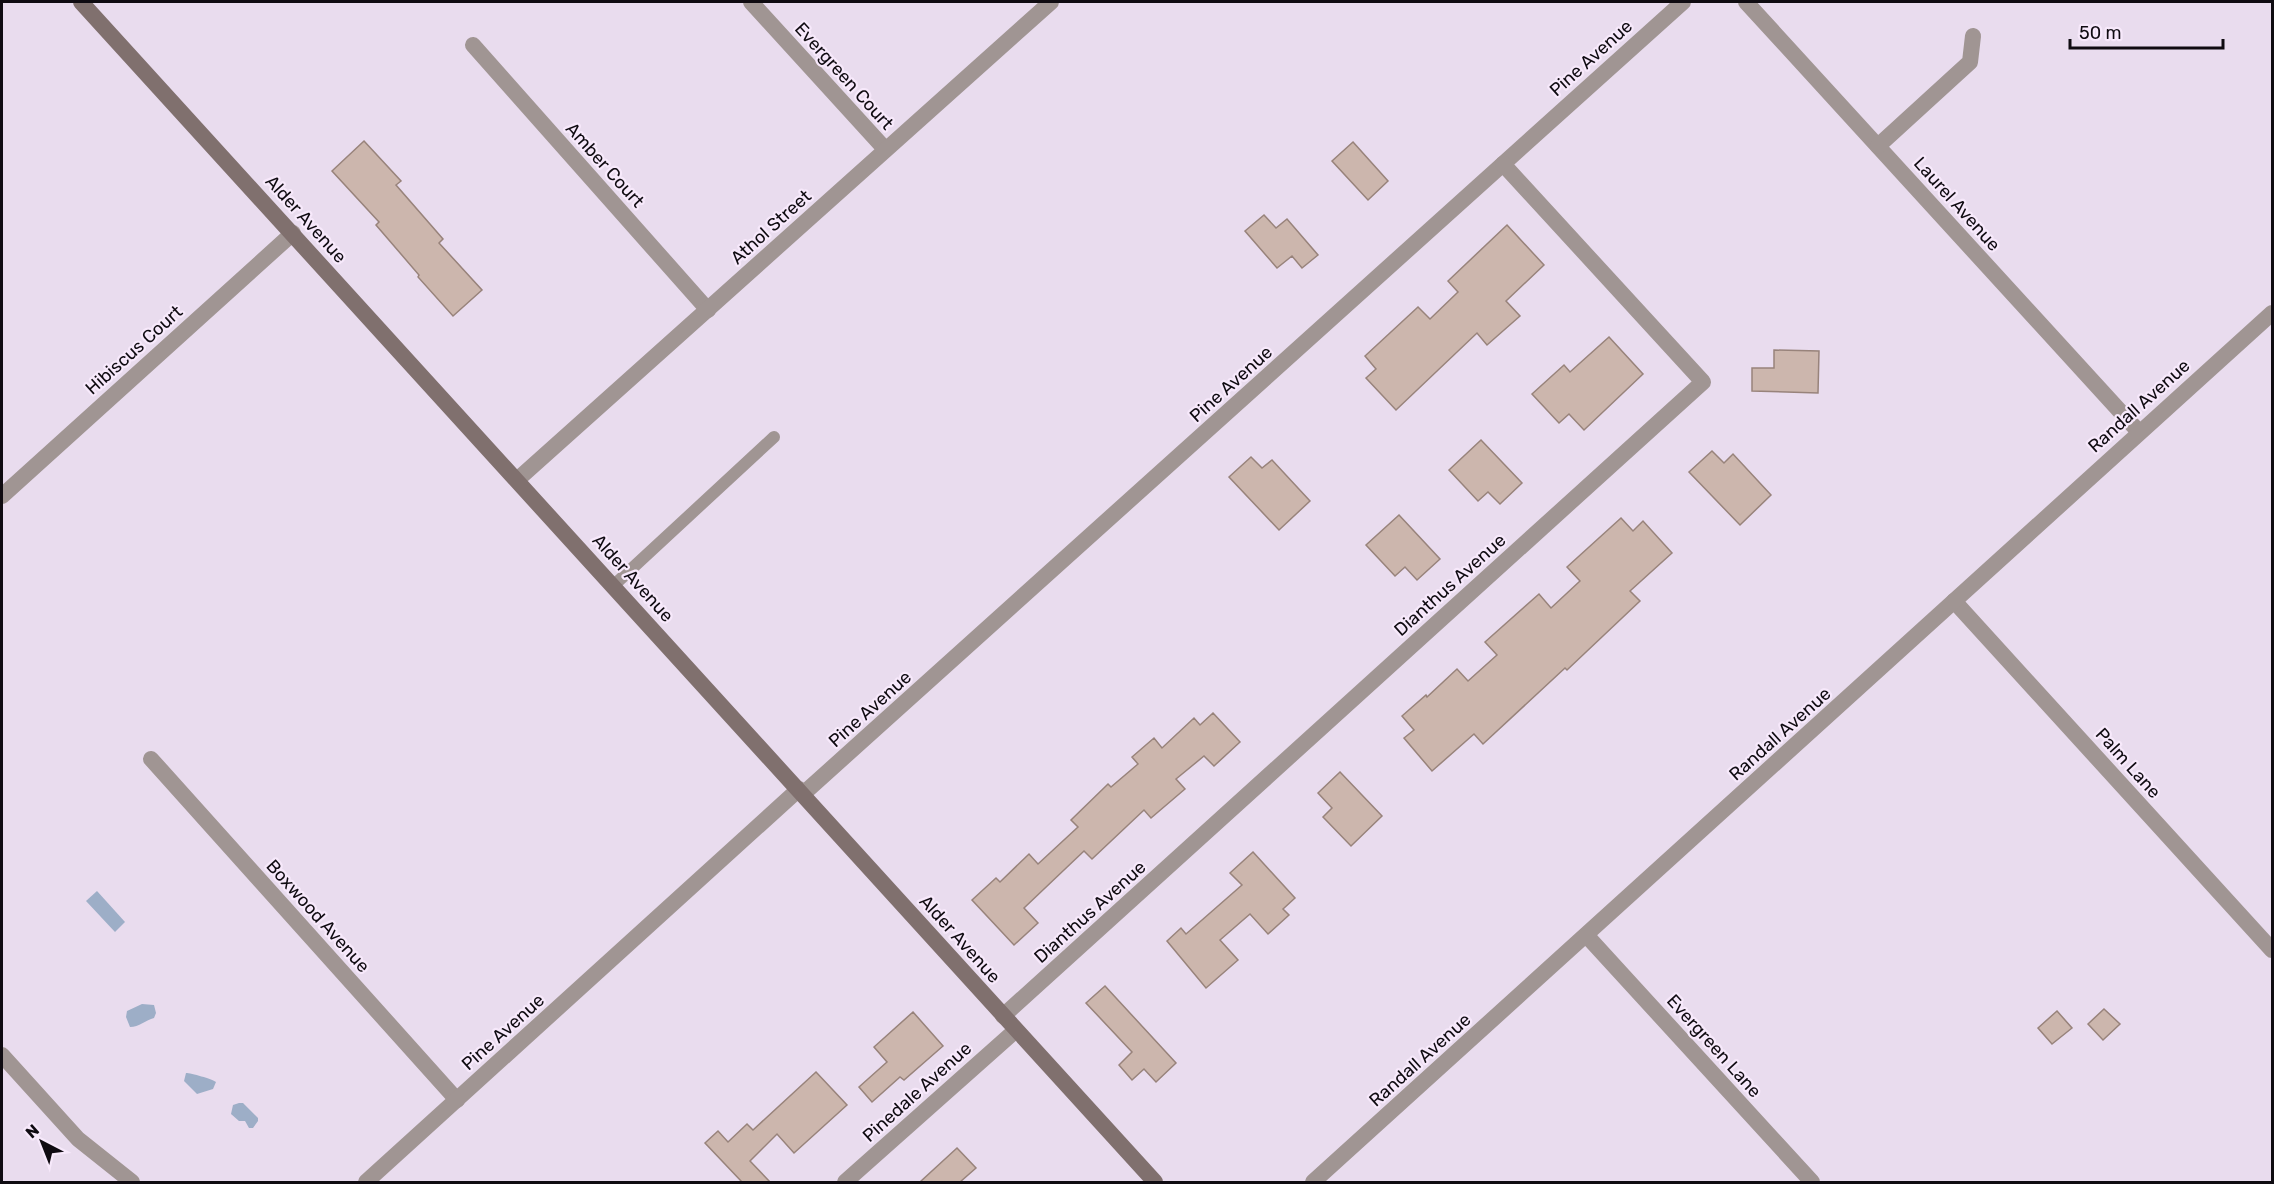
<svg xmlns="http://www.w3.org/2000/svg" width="2274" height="1184" viewBox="0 0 2274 1184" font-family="Rubik,sans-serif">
<rect width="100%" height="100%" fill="#e9dcee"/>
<!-- water -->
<g fill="#9daec7">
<path d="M 97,891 L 125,922 L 115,932 L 86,901 Z"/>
<path d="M 142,1004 L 154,1005 L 156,1013 L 154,1018 C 146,1020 139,1027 130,1027 L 126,1017 L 127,1011 Z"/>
<path d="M 186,1073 C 191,1073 212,1079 216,1082 L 213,1089 L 197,1094 L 184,1081 Z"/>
<path d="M 239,1103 L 243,1103 L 258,1118 L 258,1121 L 253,1128 L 249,1128 L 245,1121 L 239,1121 L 231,1114 L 233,1105 Z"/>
</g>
<!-- building -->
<g fill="#ccb6ad" stroke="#98837b" stroke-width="1.5">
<path d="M 364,141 L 401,181 L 396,185 L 443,239 L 439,243 L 482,290 L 453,316 L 418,277 L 419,275 L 376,225 L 379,222 L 332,171 Z"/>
<path d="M 1353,142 L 1388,181 L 1368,200 L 1332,161 Z"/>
<path d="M 1264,215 L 1276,228 L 1287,219 L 1318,255 L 1302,268 L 1292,256 L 1277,268 L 1245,231 Z"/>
<path d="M 1507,225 L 1544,265 L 1506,301 L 1520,316 L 1487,345 L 1477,333 L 1396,410 L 1366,378 L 1376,369 L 1365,356 L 1418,307 L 1430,319 L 1458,292 L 1448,281 Z"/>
<path d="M 1609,337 L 1643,374 L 1584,430 L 1569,414 L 1559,423 L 1532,394 L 1564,365 L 1570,372 Z"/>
<path d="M 1774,350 L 1819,351 L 1818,393 L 1752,391 L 1752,368 L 1774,368 Z"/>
<path d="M 1481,440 L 1522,483 L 1500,504 L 1488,492 L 1478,501 L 1449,470 Z"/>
<path d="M 1712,451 L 1724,463 L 1733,454 L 1771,495 L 1740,525 L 1689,472 Z"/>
<path d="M 1251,457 L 1262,468 L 1272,460 L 1310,501 L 1279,530 L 1229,477 Z"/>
<path d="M 1399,515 L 1440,559 L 1417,580 L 1405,567 L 1395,576 L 1366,545 Z"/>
<path d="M 1621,518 L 1633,531 L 1643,521 L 1672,553 L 1630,591 L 1640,601 L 1567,670 L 1565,668 L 1483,744 L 1474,734 L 1432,771 L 1404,738 L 1414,730 L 1402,716 L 1426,695 L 1427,697 L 1457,669 L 1468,681 L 1497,655 L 1485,642 L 1539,594 L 1551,608 L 1580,581 L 1567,567 Z"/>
<path d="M 1213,713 L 1240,742 L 1214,766 L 1204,756 L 1176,779 L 1185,789 L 1151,818 L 1144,810 L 1092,859 L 1084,851 L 1024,908 L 1038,923 L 1014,945 L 972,900 L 996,878 L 1000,882 L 1029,854 L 1038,864 L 1078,827 L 1071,820 L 1108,784 L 1111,787 L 1138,764 L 1132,757 L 1154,738 L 1162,748 L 1194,718 L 1200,725 Z"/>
<path d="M 1340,772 L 1382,816 L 1351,846 L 1323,817 L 1332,808 L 1318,793 Z"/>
<path d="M 1253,852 L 1295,898 L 1283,909 L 1289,915 L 1268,934 L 1250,914 L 1220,940 L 1238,960 L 1206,988 L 1167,941 L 1181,928 L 1186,934 L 1242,885 L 1230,873 Z"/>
<path d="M 1105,986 L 1176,1063 L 1156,1082 L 1144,1069 L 1132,1080 L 1119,1065 L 1132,1052 L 1086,1003 Z"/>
<path d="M 2104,1009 L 2120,1024 L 2103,1040 L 2088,1024 Z"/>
<path d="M 2057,1011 L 2072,1028 L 2052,1044 L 2038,1028 Z"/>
<path d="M 913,1012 L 943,1046 L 904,1080 L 900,1077 L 872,1102 L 859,1087 L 887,1062 L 874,1047 Z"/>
<path d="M 816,1072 L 847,1105 L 794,1153 L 777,1134 L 750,1161 L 770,1182 L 742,1182 L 705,1143 L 718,1131 L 728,1142 L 747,1124 L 753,1130 Z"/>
<path d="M 957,1148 L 976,1168 L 960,1182 L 920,1182 Z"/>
</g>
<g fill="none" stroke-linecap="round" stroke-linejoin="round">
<!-- service -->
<path stroke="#a09593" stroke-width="12" d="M 613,586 L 774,437"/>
<!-- minor -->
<g stroke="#a09593" stroke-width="16">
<path d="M 751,2 L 885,149"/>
<path d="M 1746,2 L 2139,432"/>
<path d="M 473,45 L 708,310"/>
<path d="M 1878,146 L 1970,62 L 1973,36"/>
<path d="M 517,480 L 1051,2"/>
<path d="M 2,496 L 293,233"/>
<path d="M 1954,601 L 2272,950"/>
<path d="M 151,759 L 457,1100"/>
<path d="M 803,794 L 1683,2"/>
<path d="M 1587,936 L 1812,1182"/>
<path d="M 1003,1016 L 1703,382 L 1503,164"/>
<path d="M 2,1055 L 78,1139 L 132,1182"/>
<path d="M 366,1182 L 799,789"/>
<path d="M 845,1182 L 1016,1030"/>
</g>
<!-- tertiary -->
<path stroke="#a09593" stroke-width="16" d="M 1313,1182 L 2272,313"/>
<!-- secondary -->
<path stroke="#80706e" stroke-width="16" d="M 81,2 L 1155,1182"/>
</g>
<g text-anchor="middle" stroke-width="4.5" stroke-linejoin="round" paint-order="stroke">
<!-- street labels -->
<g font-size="18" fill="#0f0b11" stroke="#f7e9fb">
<text transform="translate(1591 58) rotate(-42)" y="6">Pine Avenue</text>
<text transform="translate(844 76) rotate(48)" y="6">Evergreen Court</text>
<text transform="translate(605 165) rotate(48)" y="6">Amber Court</text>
<text transform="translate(1957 204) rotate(48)" y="6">Laurel Avenue</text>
<text transform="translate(306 219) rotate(48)" y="6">Alder Avenue</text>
<text transform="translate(771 227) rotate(-42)" y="6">Athol Street</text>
<text transform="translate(134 350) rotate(-42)" y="6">Hibiscus Court</text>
<text transform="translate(1231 384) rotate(-42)" y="6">Pine Avenue</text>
<text transform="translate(2139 406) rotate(-42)" y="6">Randall Avenue</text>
<text transform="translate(633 578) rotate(48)" y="6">Alder Avenue</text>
<text transform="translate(1450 585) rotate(-42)" y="6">Dianthus Avenue</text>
<text transform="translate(870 709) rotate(-42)" y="6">Pine Avenue</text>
<text transform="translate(1780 734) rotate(-42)" y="6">Randall Avenue</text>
<text transform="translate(2128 763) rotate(48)" y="6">Palm Lane</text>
<text transform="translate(1090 912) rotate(-42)" y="6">Dianthus Avenue</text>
<text transform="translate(318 916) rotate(48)" y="6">Boxwood Avenue</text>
<text transform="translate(960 939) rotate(48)" y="6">Alder Avenue</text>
<text transform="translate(503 1032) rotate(-42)" y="6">Pine Avenue</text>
<text transform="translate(1714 1046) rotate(48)" y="6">Evergreen Lane</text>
<text transform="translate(1420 1060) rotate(-42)" y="6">Randall Avenue</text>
<text transform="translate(917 1092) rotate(-42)" y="6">Pinedale Avenue</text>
</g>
</g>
<!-- border -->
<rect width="2274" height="1184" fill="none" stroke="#0f0b11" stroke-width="6"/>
<!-- north arrow -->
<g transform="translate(42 1142) rotate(318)" stroke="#f7e9fb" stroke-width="4.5" paint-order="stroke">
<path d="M0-4.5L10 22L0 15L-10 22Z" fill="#0f0b11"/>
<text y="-9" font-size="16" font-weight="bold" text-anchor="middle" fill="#0f0b11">N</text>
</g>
<!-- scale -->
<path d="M2070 39v9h153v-9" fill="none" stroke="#0f0b11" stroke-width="3"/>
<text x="2079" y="39" font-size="18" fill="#0f0b11" stroke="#f7e9fb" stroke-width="4.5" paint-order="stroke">50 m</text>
</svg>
